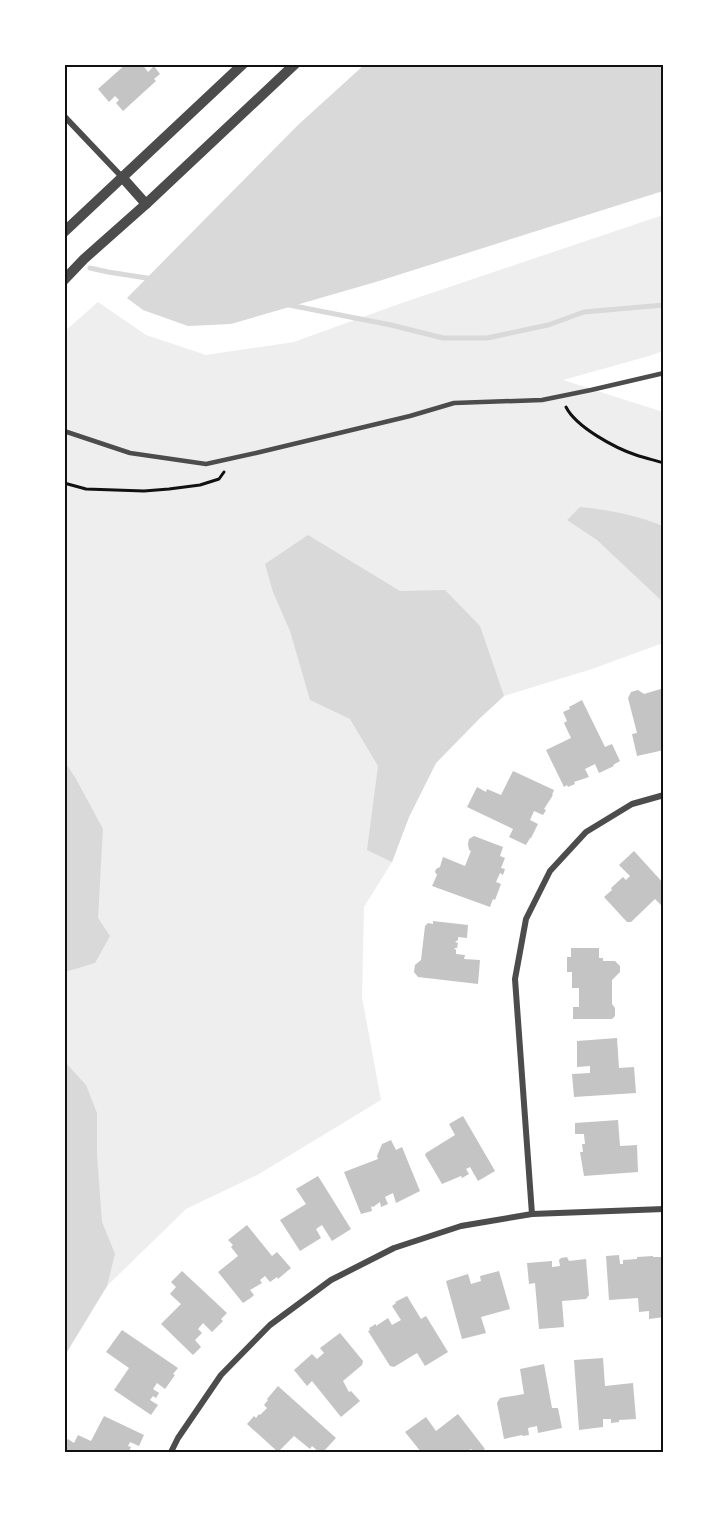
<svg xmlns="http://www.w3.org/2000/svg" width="728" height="1517" viewBox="0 0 728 1517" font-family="Jost,sans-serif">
<rect width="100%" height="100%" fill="#fff"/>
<!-- green -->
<path fill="#eee" d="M 663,215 L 663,351 L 649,356 L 563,380 L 663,412 L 663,643 L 592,669 L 504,696 L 480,718 L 436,763 L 409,817 L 392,862 L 364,907 L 362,997 L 381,1100 L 259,1174 L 186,1209 L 107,1286 L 65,1355 L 65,331 L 98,302 L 146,335 L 206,355 L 294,342 L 396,305 Z"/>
<!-- water -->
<g fill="#d9d9d9">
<path d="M 364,65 L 663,65 L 663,191 L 379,281 L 231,324 L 188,326 L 143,310 L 127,298 L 298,125 Z"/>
<path d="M 580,507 C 610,510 636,515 663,526 L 663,602 L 597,540 L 567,520 Z"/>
<path d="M 308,535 L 400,591 L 445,590 L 480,626 L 504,696 L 480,718 L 436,763 L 409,817 L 392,862 L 367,850 L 378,766 L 350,719 L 310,700 L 290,631 L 273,592 L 265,564 Z"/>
<path d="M 65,762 L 76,779 L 103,829 L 98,918 L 110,936 L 95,963 L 65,972 Z"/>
<path d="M 65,1062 L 86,1085 L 97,1113 L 97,1155 L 102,1222 L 115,1254 L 107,1286 L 65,1355 Z"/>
</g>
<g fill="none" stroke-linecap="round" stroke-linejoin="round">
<!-- stream -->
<g stroke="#d9d9d9" stroke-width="5">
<path d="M 90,268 L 108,272 L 153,279"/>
<path d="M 289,305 L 391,325 L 443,338 L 487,338 L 548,325 L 584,312 L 664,305"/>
</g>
</g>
<!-- building -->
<g fill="#c4c4c4">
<path d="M 126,64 L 142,64 L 148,72 L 154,66 L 160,74 L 154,79 L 156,81 L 123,111 L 116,103 L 119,100 L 115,96 L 109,102 L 98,89 Z"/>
<path d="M 664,688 L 664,733 L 662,734 L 664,750 L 637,756 L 632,734 L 637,733 L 628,698 L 631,692 L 638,690 L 644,694 Z"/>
<path d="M 582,700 L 605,747 L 612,744 L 620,761 L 613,765 L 614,766 L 599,773 L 595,764 L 585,769 L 589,777 L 574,782 L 575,784 L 568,787 L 567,785 L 564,787 L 546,750 L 571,738 L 564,723 L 567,721 L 563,712 L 570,709 L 569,707 Z"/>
<path d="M 513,771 L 554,790 L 552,795 L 553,795 L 544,809 L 546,810 L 543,815 L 534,811 L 530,820 L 538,824 L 531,838 L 530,838 L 526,845 L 509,837 L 513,829 L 467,807 L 477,787 L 486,792 L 487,789 L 501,795 Z"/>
<path d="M 474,836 L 503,847 L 500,856 L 505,858 L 501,868 L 505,869 L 503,875 L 500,873 L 496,882 L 501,884 L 495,900 L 493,899 L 490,907 L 432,886 L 437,875 L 435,872 L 436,869 L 440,867 L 443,857 L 465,866 L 471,851 L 469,850 L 468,844 L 469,839 Z"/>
<path d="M 634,851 L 664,884 L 664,908 L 655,899 L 631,922 L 627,922 L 604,897 L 612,890 L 611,888 L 623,877 L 626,880 L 630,876 L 619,865 Z"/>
<path d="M 433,921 L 468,925 L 467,938 L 458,937 L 458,940 L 455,942 L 458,943 L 457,948 L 454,948 L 456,950 L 456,954 L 465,955 L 464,959 L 480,960 L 478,984 L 418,977 L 414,972 L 415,965 L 421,960 L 425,926 L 428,923 L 433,924 Z"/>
<path d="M 571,948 L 599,948 L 599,958 L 603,958 L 603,961 L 615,961 L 620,966 L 620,972 L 612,980 L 612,1004 L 615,1008 L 615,1016 L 612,1019 L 573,1019 L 573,1007 L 579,1007 L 579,988 L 572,988 L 572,972 L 567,972 L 567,957 L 571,957 Z"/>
<path d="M 617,1038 L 619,1068 L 634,1067 L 636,1093 L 574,1097 L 572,1074 L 590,1073 L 590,1066 L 577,1067 L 577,1041 Z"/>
<path d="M 463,1116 L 495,1171 L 478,1181 L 470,1167 L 466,1169 L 469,1174 L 462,1178 L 461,1176 L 442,1184 L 425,1155 L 426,1153 L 455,1135 L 449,1124 Z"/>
<path d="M 618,1120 L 620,1146 L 637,1145 L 638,1172 L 584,1176 L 580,1152 L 583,1152 L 582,1144 L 585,1144 L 584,1134 L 575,1134 L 575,1123 Z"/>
<path d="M 391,1140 L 396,1150 L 402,1147 L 420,1191 L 396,1203 L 393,1193 L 385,1197 L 388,1204 L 381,1207 L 380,1202 L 373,1207 L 371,1206 L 372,1211 L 361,1214 L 344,1172 L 378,1159 L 377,1156 L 382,1144 Z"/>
<path d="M 318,1176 L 351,1229 L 332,1241 L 322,1225 L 316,1229 L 321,1238 L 300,1251 L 280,1220 L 306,1204 L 296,1189 Z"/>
<path d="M 247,1225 L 272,1256 L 277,1252 L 291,1268 L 278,1279 L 277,1277 L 270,1282 L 265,1276 L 260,1280 L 262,1283 L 250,1290 L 254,1295 L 252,1297 L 243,1303 L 218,1272 L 238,1256 L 231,1247 L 233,1245 L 228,1240 Z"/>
<path d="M 619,1255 L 620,1264 L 623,1264 L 623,1260 L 637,1259 L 637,1257 L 653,1256 L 653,1257 L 661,1257 L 664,1287 L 664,1317 L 649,1319 L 649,1311 L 639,1312 L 638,1298 L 609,1300 L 606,1256 Z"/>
<path d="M 567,1257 L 569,1261 L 586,1259 L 589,1295 L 586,1299 L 562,1301 L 564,1327 L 539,1329 L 535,1283 L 529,1284 L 527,1263 L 552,1261 L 552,1267 L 560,1266 L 559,1260 L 561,1258 Z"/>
<path d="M 182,1271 L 227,1313 L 221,1319 L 223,1321 L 212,1332 L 203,1323 L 198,1329 L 202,1333 L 195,1340 L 201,1347 L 193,1355 L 161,1324 L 181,1304 L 170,1294 L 176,1287 L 171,1282 Z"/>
<path d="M 499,1271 L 510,1309 L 481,1317 L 486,1333 L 462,1339 L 446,1281 L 468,1274 L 471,1284 L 481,1281 L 480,1276 Z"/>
<path d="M 407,1296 L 421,1319 L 426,1316 L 448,1352 L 425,1366 L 417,1353 L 394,1367 L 390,1366 L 368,1331 L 370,1330 L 369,1328 L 376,1324 L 376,1326 L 388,1318 L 392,1325 L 401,1320 L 392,1306 L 396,1303 L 395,1302 Z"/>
<path d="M 122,1330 L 178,1368 L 173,1374 L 175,1375 L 165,1389 L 157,1383 L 153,1389 L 159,1393 L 156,1398 L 153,1396 L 150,1400 L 158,1405 L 151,1415 L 114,1390 L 129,1368 L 106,1352 Z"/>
<path d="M 340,1333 L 363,1361 L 362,1365 L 343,1381 L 349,1392 L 351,1391 L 360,1401 L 341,1417 L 312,1381 L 307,1386 L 294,1370 L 312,1354 L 317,1359 L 324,1353 L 320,1348 Z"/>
<path d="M 603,1358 L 605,1386 L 633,1383 L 636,1419 L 619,1420 L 619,1422 L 611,1423 L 611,1419 L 603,1419 L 603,1427 L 579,1430 L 574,1360 Z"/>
<path d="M 544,1364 L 552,1408 L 558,1408 L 562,1428 L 538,1433 L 537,1426 L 528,1428 L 529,1435 L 523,1436 L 522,1435 L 504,1439 L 497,1403 L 500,1398 L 524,1394 L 520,1369 Z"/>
<path d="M 278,1386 L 336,1438 L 323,1452 L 319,1452 L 312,1446 L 310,1449 L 294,1436 L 278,1452 L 247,1424 L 254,1416 L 256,1418 L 259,1414 L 260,1415 L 267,1408 L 264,1405 L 268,1400 L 267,1399 Z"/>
<path d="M 458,1414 L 485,1449 L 480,1452 L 474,1452 L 471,1449 L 466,1452 L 460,1452 L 459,1450 L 456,1452 L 421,1452 L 405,1432 L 426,1417 L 436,1431 Z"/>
<path d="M 104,1416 L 144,1435 L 139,1446 L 130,1442 L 128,1446 L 131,1447 L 129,1452 L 64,1452 L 64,1446 L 68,1439 L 74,1443 L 78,1435 L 91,1441 Z"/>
</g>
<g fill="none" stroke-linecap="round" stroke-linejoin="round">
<!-- path -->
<g stroke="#111" stroke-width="3">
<path d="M 566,407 C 576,427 615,448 636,455 C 645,458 654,460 664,463"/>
<path d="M 64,483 L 86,489 L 144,491 L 169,489 L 200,485 L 219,479 L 224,472"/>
</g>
<!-- service -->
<path stroke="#4c4c4c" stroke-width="4.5" d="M 64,431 L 130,453 L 206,464 L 256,453 L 410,416 L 454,403 L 542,400 L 591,390 L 664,373"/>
<!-- minor -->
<g stroke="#4c4c4c" stroke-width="6">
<path d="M 64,116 L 122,177"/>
<path d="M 532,1214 L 515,979 L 526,919 L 550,871 L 586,832 L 632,804 L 664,795"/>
<path d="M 171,1452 L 178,1438 L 221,1375 L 270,1325 L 331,1280 L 394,1248 L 461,1226 L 532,1214 L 664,1209"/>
</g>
<!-- tertiary -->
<g stroke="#4c4c4c" stroke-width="10">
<path d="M 122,177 L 146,204"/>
<path d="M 64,232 L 243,64"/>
<path d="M 64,280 L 84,259 L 146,204 L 295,64"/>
</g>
</g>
<!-- border -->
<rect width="728" height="1517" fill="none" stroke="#ffffff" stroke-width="132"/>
<rect x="66" y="66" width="596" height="1385" fill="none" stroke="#111" stroke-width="2"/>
</svg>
